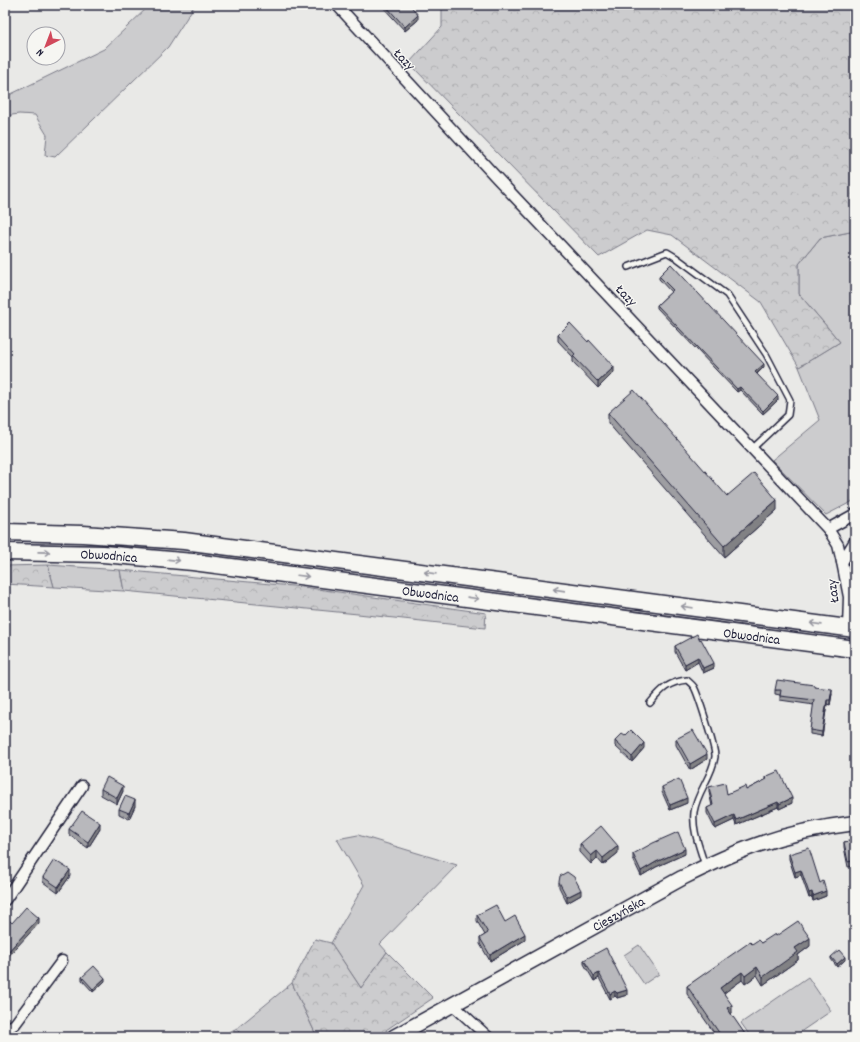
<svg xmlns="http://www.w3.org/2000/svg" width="860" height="1042" viewBox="0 0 860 1042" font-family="Dekko,sans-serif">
<defs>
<pattern id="forest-crowns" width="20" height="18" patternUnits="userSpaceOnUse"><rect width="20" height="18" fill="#ccccce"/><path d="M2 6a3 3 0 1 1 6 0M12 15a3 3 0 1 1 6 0" fill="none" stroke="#afafb2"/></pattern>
</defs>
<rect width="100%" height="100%" fill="#e9e9e7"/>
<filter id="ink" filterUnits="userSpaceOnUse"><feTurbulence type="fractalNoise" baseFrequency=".025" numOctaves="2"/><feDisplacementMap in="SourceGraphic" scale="8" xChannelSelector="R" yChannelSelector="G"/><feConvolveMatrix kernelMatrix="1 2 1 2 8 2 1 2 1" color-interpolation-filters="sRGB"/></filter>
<g filter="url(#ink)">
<!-- grass -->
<g fill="#ccccce" stroke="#777784">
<path d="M 150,5 L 195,5 L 168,47 L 55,157 L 45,155 L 47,135 L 35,115 L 19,114 L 5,116 L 5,97 L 104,49 Z"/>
<path d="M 855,231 L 855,500 L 826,515 L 772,460 L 820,420 L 799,367 L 840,342 L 799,294 L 799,264 L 820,238 Z"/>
<path d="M 48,565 L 120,570 L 124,591 L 54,587 Z"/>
<path d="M 358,835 L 457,865 L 380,944 L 387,952 L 361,988 L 331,943 L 364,885 L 337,839 Z"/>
<path d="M 639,945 L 659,974 L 644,984 L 624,955 Z"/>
<path d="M 808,977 L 831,1011 L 793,1037 L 751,1037 L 741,1023 Z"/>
<path d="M 292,983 L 317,1037 L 241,1037 L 237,1028 Z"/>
</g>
<!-- forest -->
<g fill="url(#forest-crowns)" stroke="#777784">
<path d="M 442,5 L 855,5 L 855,231 L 820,238 L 799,264 L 799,294 L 840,342 L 799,367 L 761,302 L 672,235 L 647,230 L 599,257 L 409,63 L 442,27 Z"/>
<path d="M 48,565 L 54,587 L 5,584 L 5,566 Z"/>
<path d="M 120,570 L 303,587 L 486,613 L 485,628 L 358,614 L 124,591 Z"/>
<path d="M 315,939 L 331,943 L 361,988 L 387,952 L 433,998 L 386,1030 L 388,1037 L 317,1037 L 292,983 Z"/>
<path d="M 237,1028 L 241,1037 L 220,1037 Z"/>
</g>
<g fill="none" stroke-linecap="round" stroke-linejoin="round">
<!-- lane casing -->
<g stroke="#22223b" stroke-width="8">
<g id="lane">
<path d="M 628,267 L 667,252 L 677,258 L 727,295 L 766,354 L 790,400 L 788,415 L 753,448"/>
<path d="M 650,703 C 662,689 668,682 687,680 C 689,682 692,684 694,687 C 698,694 716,750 715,757 C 712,777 697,792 694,812 C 692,831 700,848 705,866"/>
</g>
</g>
<!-- street casing -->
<g stroke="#22223b" stroke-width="13">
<g id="street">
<path d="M 337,5 L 496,177 L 828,529 L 838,545 L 842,562 L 849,597 L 848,628"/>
<path d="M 828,529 L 855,514"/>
<path d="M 842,562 L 855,541"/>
<path d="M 5,900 L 82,786"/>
<path d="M 453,1005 L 488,1037"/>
<path d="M 5,1030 L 15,1024 L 62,961"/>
</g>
</g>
<!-- secondary casing -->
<g stroke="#22223b" stroke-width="17">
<g id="secondary">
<path id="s1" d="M 394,1037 L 682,878 C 706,866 731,854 757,845 C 788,834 822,827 855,823"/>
</g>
</g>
<!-- primary casing -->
<g stroke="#22223b" stroke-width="19">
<g id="primary">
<path d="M 5,532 L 83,534 L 184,541 L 855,629"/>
<path id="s2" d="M 5,552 L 103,554 L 193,562 L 855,649"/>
</g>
</g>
<!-- lane -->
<use href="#lane" stroke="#f6f6f2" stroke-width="5"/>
<!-- street -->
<use href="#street" stroke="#f6f6f2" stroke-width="10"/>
<!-- secondary -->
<use href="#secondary" stroke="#f6f6f2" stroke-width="14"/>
<!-- primary -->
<use href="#primary" stroke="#f6f6f2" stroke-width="16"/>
</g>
<!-- wall -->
<g fill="#9e9ea2" stroke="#22223b">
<path d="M 381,5 L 410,5 L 418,20 L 405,31 Z"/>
<path d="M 659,276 L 764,367 L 757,374 L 778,400 L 763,414 L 740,390 L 737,392 L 657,308 L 657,305 L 671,292 L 659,279 Z"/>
<path d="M 558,335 L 614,372 L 598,388 L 573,362 L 573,357 L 558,341 Z"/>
<path d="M 608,413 L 727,496 L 777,510 L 724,557 L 608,423 Z"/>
<path d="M 700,640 L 714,668 L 703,673 L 698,662 L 685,670 L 675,652 L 675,646 Z"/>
<path d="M 814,687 L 832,694 L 830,705 L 827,704 L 822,736 L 810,734 L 810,730 L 814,705 L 780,700 L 780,695 L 775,694 L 775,690 Z"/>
<path d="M 625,736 L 644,748 L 632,762 L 615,746 L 615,741 Z"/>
<path d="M 676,739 L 707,759 L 690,770 L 676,745 Z"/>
<path d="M 765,777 L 792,803 L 779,809 L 778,807 L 736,825 L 734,820 L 715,829 L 707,813 L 707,808 L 712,806 L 709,792 L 709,787 L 727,794 L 746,790 L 765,780 Z"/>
<path d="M 662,787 L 687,803 L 670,810 L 662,792 Z"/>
<path d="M 101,789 L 123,791 L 117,804 L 101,795 Z"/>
<path d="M 135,806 L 129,819 L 119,814 L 119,809 Z"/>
<path d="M 69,829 L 100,829 L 88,848 L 69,835 Z"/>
<path d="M 855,840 L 855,866 L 848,867 L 844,847 L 844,842 Z"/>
<path d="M 580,844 L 618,853 L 603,865 L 597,858 L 591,864 L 580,852 Z"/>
<path d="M 633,854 L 685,854 L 656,867 L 641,876 L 633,859 Z"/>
<path d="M 789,854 L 820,883 L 826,896 L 813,901 L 812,897 L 809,898 L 801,875 L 795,877 L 789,859 Z"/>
<path d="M 70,876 L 58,893 L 43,882 L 43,877 Z"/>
<path d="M 559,882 L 581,895 L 567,903 L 559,887 Z"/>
<path d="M 477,915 L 505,922 L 525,940 L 490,961 L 480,944 L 480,938 L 485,935 L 477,921 Z"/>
<path d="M 776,936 L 810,946 L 798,955 L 798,960 L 763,985 L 757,975 L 745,984 L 742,980 L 724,993 L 732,1013 L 730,1014 L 747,1037 L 717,1037 L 687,994 L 687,986 L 752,944 L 761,943 Z"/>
<path d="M 831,957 L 845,960 L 837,967 L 831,959 Z"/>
<path d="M 584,960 L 627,995 L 617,998 L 615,996 L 610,999 L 599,978 L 594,981 L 584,964 Z"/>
<path d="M 82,977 L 105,981 L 93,992 L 82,980 Z"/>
</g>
<!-- shaded-wall -->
<g fill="#818184" stroke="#22223b">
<path d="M 418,15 L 418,20 L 405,31 L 405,27 Z"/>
<path d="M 764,364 L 764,367 L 755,375 L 755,372 Z"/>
<path d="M 614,367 L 614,372 L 598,388 L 598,382 Z"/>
<path d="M 740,387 L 740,390 L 737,392 L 737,389 Z"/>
<path d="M 778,396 L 778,400 L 763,414 L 763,411 Z"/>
<path d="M 777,500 L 777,510 L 724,557 L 724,546 Z"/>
<path d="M 698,657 L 698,662 L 685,670 L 685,664 Z"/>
<path d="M 714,663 L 714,668 L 703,673 L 703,668 Z"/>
<path d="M 832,689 L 832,694 L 830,705 L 830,700 Z"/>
<path d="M 827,700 L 827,704 L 822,736 L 822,732 Z"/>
<path d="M 644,743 L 644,748 L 632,762 L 632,757 Z"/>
<path d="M 707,754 L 707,759 L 690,770 L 690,764 Z"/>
<path d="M 123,786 L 123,791 L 117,804 L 117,798 Z"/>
<path d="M 687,798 L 687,803 L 670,810 L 670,805 Z"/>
<path d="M 792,798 L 792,803 L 779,809 L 779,804 Z"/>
<path d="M 135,800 L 135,806 L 129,819 L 129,813 Z"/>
<path d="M 778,802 L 778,807 L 736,825 L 736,820 Z"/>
<path d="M 734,815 L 734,820 L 715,829 L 715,824 Z"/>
<path d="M 100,823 L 100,829 L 88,848 L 88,842 Z"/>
<path d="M 618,846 L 618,853 L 603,865 L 603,858 Z"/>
<path d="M 685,849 L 685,854 L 656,867 L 641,876 L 641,871 L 656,862 Z"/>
<path d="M 597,851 L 597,858 L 591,864 L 591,856 Z"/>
<path d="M 70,870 L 70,876 L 58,893 L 58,887 Z"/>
<path d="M 801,870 L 801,875 L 795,877 L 795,872 Z"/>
<path d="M 581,890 L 581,895 L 567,903 L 567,897 Z"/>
<path d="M 826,891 L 826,896 L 813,901 L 813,896 Z"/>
<path d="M 812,892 L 812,897 L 809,898 L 809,893 Z"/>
<path d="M 39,918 L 39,923 L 5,960 L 5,955 Z"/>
<path d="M 525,934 L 525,940 L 490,961 L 490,955 Z"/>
<path d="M 810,938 L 810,946 L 798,955 L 798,960 L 763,985 L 763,977 L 795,948 Z"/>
<path d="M 845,957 L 845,960 L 837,967 L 837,964 Z"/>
<path d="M 757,967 L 757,975 L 745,984 L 745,976 Z"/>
<path d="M 742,972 L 742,980 L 720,996 L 720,988 Z"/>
<path d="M 599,973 L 599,978 L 594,981 L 594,976 Z"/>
<path d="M 105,978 L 105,981 L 93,992 L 93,989 Z"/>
<path d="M 627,990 L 627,995 L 617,998 L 617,993 Z"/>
<path d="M 615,991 L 615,996 L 610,999 L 610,994 Z"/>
<path d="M 732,1005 L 732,1013 L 727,1016 L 727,1008 Z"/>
</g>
<!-- building -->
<g fill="#b8b8bc" stroke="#22223b">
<path d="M 385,5 L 410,5 L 418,15 L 405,27 Z"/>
<path d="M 671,264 L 764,364 L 755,372 L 778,396 L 763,411 L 740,387 L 737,389 L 657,305 L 673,290 L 659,276 Z"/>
<path d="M 570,323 L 588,342 L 589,340 L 614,367 L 598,382 L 573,356 L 575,354 L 558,335 Z"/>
<path d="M 634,390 L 727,496 L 754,473 L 777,500 L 724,546 L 608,413 Z"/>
<path d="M 697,634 L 700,640 L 701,639 L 714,663 L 703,668 L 698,657 L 685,664 L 675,646 Z"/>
<path d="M 777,680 L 814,685 L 814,687 L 832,689 L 830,700 L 827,700 L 822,732 L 810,730 L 814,700 L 780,696 L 781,690 L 775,690 Z"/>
<path d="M 631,730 L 644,743 L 632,757 L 615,741 L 622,734 L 625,736 Z"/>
<path d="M 693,730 L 707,754 L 690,764 L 676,739 Z"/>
<path d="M 779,771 L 792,798 L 779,804 L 778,802 L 736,820 L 734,815 L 715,824 L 707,808 L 713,805 L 709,787 L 725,783 L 727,794 L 745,786 L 746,790 L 767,779 L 765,777 Z"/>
<path d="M 107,777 L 123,786 L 117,798 L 101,789 Z"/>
<path d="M 679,779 L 687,798 L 670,805 L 662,787 Z"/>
<path d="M 125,796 L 135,800 L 129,813 L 119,809 Z"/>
<path d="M 82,811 L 100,823 L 88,842 L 69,829 Z"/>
<path d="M 601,826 L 618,846 L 603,858 L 597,851 L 591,856 L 580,844 Z"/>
<path d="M 678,832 L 685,849 L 656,862 L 641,871 L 633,854 L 653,843 Z"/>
<path d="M 855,840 L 855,860 L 848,862 L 844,842 Z"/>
<path d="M 809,848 L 820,883 L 823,881 L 826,891 L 813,896 L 812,892 L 809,893 L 801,870 L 795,872 L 789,854 Z"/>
<path d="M 54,860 L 70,870 L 58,887 L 43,877 Z"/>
<path d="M 567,872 L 574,877 L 581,890 L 567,897 L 559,882 L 560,876 Z"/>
<path d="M 496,905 L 505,922 L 515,916 L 525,934 L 490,955 L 480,938 L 488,933 L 477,915 Z"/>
<path d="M 26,907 L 39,918 L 5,955 L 5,924 L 9,920 L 12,923 Z"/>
<path d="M 798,921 L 810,938 L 795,948 L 798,952 L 763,977 L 757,967 L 745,976 L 742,972 L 720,988 L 732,1005 L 727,1008 L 747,1037 L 722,1037 L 687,986 L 750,942 L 752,944 L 758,940 L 761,943 L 775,934 L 776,936 Z"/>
<path d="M 606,948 L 627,990 L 617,993 L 615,991 L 610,994 L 599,973 L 594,976 L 584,960 Z"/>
<path d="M 839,950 L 845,957 L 837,964 L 831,957 Z"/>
<path d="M 94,966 L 105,978 L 93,989 L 82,977 Z"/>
<path d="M 7,1032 L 11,1037 L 5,1037 L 5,1033 Z"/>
<path d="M 25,1033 L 27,1037 L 33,1033 L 36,1037 L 21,1037 Z"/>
</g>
<!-- one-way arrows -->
<defs><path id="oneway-shaft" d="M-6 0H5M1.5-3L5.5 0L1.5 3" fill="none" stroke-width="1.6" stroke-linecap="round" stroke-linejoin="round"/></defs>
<g stroke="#9797a0">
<use href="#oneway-shaft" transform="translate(44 552) rotate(1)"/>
<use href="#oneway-shaft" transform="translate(174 560) rotate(6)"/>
<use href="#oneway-shaft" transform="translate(430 573) rotate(-172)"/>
<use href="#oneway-shaft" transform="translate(303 576) rotate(7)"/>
<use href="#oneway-shaft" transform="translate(559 590) rotate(-172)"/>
<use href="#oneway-shaft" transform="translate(473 598) rotate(8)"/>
<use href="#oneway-shaft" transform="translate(687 607) rotate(-172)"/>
<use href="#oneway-shaft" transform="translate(816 624) rotate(-172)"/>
</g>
</g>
<g text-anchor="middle" stroke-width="3" stroke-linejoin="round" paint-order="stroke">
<!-- street labels -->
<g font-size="14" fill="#22223b" stroke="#f6f6f2">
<text transform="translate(405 59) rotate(47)" y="5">Łazy</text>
<text transform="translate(627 295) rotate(47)" y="5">Łazy</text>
<text dy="5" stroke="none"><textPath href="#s2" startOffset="104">Obwodnica</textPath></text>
<text transform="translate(832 591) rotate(-97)" y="5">Łazy</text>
<text dy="5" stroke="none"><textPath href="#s2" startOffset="428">Obwodnica</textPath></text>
<text dy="5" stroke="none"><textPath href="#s2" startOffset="752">Obwodnica</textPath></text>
<text dy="5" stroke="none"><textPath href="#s1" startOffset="256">Cieszyńska</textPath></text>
</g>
</g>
<!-- margin -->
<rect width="860" height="1042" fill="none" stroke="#f6f6f2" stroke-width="20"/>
<rect x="10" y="10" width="840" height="1022" fill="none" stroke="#22223b" stroke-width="1.5" filter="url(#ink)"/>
<!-- north arrow -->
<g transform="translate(46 46) rotate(222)"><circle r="19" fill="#f6f6f2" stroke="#a1a1a9"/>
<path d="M0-3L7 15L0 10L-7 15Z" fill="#d1495b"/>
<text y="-6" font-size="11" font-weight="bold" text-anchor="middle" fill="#22223b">N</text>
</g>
</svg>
